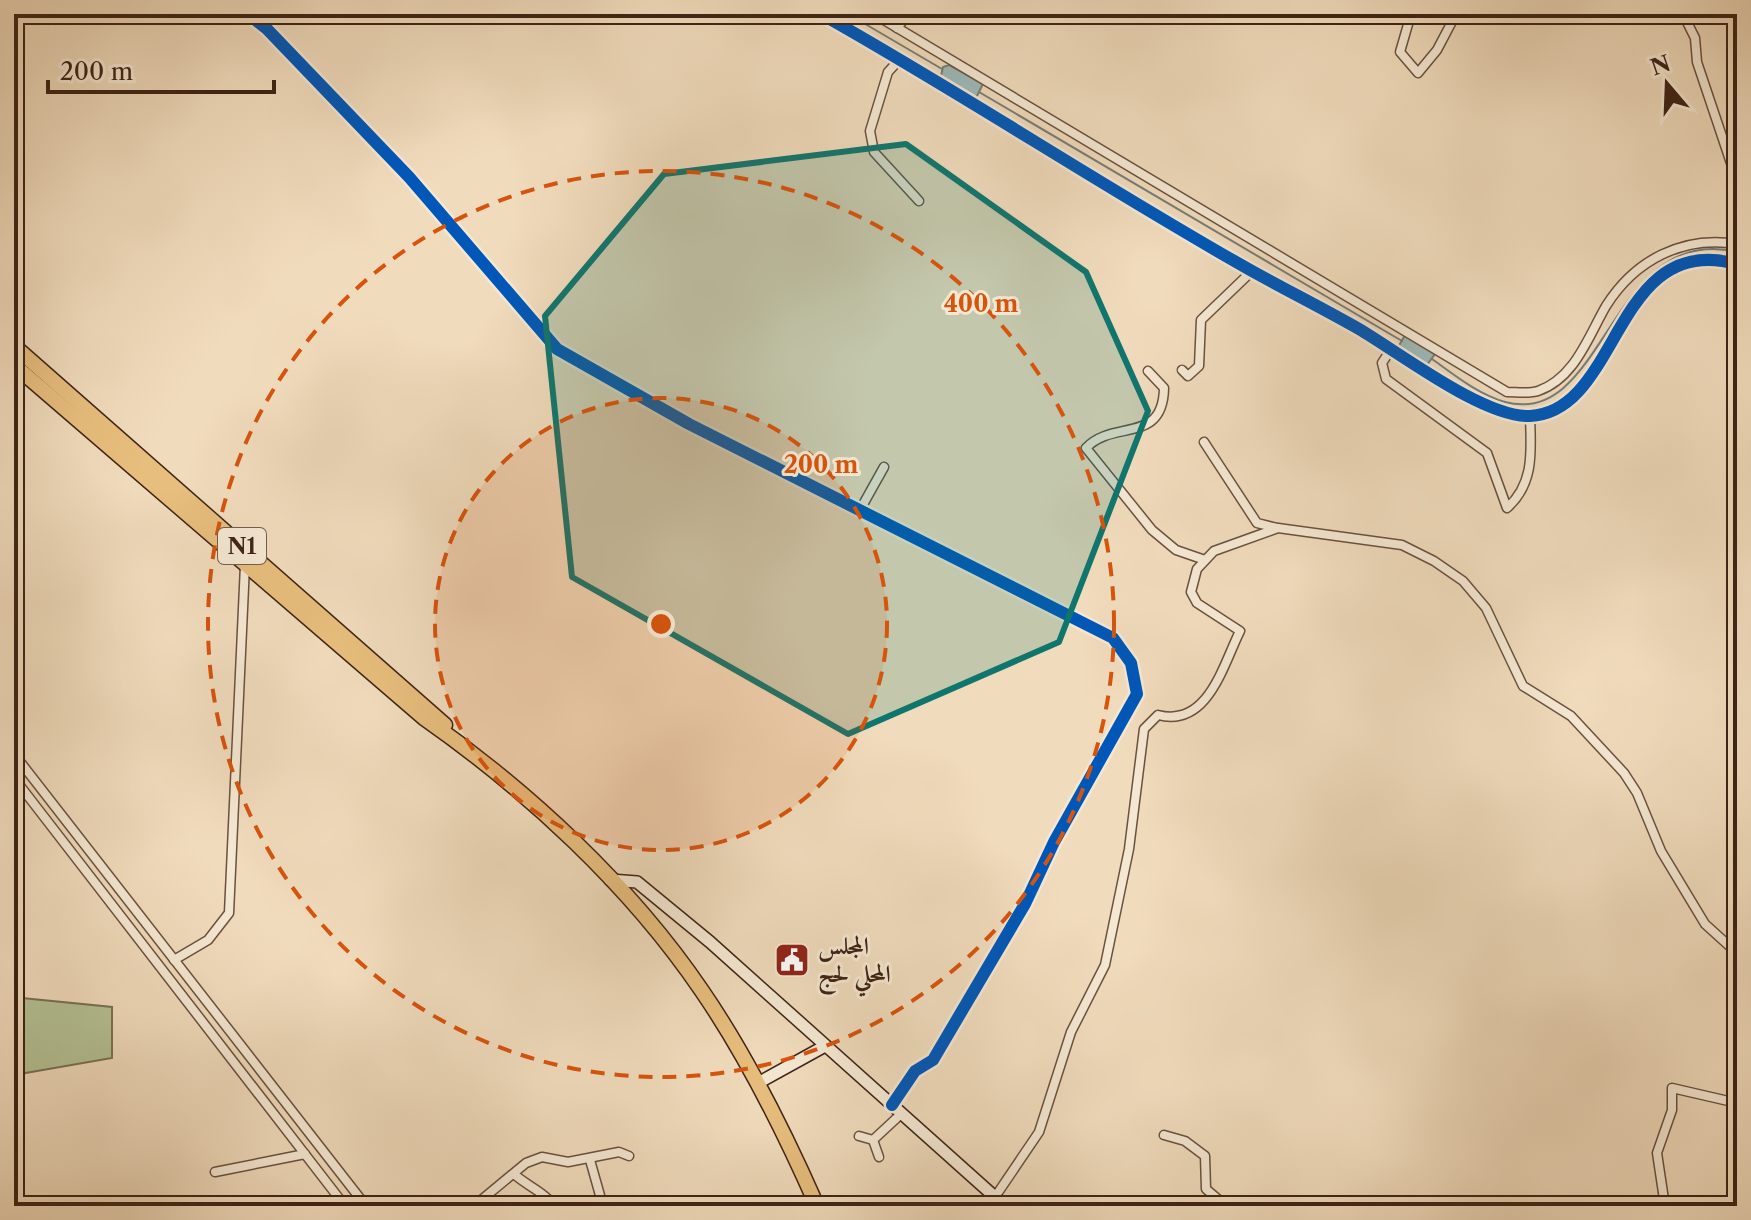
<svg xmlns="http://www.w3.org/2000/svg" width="1751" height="1220" viewBox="0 0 1751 1220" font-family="'Libre Caslon Text',Amiri,serif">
<rect width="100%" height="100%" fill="#f0dbbc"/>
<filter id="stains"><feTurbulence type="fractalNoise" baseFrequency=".0025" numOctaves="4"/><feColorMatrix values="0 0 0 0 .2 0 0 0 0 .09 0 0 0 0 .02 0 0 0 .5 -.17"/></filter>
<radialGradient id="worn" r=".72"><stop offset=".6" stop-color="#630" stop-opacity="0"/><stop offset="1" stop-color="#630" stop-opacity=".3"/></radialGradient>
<!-- green -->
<path fill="#b4c195" stroke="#797256" stroke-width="2" d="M 22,998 L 112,1007 L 112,1058 L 14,1075 L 14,1039 Z"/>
<!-- water -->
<g fill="#9db9b9" stroke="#777d78" stroke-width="2">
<path d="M 949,65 L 983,84 L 975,100 L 957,86 L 940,80 L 943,67 Z"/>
<path d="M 1405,335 L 1435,354 L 1427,365 L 1397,349 Z"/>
</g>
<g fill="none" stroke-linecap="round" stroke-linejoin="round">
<!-- stream -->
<g stroke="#777d78" stroke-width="2">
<path d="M 855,18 L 942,69"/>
<path d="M 979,92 L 1402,341"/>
<path d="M 1432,359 C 1453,374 1479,395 1505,402 C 1606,429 1609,222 1737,252"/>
</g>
<!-- minor casing -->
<g stroke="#6a5140" stroke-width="11">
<g id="minor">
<path d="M 248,14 L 267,29 L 409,177 L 557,349 L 689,424 L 1113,638 L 1131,663 L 1137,694 L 1054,842 L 1025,904 L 933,1060 L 915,1071 L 892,1105"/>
<path d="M 821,14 C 967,96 1106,189 1252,271 C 1288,291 1324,309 1359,329 C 1400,353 1484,418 1530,416 C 1621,412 1613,230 1737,264"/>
<path d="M 874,14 L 1507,392 C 1516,392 1529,394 1538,391 C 1575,378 1588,337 1606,306 C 1635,260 1683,235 1737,244"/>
<path d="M 1411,14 L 1400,52 L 1418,73 L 1437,50 L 1456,14"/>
<path d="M 1683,14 L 1695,38 L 1697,62 L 1737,181"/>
<path d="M 897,28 L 908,14"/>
<path d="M 900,59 L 888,72 L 870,131 L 874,152 L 919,201"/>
<path d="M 1391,349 L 1382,363 L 1386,379 L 1487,453 L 1507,508 C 1535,483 1531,450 1530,416"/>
<path d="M 1182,370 L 1188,376 L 1199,366 L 1201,320 L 1252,271"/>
<path d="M 1148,371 L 1164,388 C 1163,445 1113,419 1086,448 L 1152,530 L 1176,550 L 1205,560"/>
<path d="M 1204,442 L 1257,523 L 1277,528"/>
<path d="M 860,510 L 884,467"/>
<path d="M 14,754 L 366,1206"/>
<path d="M 14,778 L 345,1206"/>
<path d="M 174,960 L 208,940 L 229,913 L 245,565"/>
<path d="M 1164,1135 L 1185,1141 L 1205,1156 L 1206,1189 L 1226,1206"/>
<path d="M 859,1136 L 873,1140 L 901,1114"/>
<path d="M 873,1140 L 879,1157"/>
<path d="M 590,1160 L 603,1206"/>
<path d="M 215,1172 L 305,1154"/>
<path d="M 514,1174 C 526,1185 540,1190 550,1201 L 550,1206"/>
<path d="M 995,1197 L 1039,1132 L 1071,1032 L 1105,965 L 1129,849 L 1144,729 L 1158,715 C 1208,728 1223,665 1240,631 L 1197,603 L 1191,592 L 1197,569 L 1214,551 L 1278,528 L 1402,545 L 1434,561 L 1463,581 L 1486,608 L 1523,686 L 1571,716 L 1624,773 L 1637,793 L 1661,851 L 1705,924 L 1737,953"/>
<path d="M 474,1206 L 526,1163 L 542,1157 L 568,1162 L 619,1152 L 629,1156"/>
<path d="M 1665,1206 L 1657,1153 L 1672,1110 L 1672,1088 L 1737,1103"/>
</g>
</g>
<!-- secondary casing -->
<g stroke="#3e2316" stroke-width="14">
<g id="secondary">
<path d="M 610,880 L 637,882 L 710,942 L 1005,1206"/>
<path d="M 758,1083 L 825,1046"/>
</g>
</g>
<!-- trunk casing -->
<g stroke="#3e2316" stroke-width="17">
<g id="trunk">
<path d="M 14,346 L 445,725"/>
<path d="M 14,365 L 424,718 C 528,791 630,885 702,991 C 748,1058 784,1131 817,1206"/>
</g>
</g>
<!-- minor -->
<use href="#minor" stroke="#f5e8d3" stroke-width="8"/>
<!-- secondary -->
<use href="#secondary" stroke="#f5e8d3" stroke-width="11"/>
<!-- trunk -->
<use href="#trunk" stroke="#e8be7e" stroke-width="14"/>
<!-- cycleway casing -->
<g stroke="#f5e8d3" stroke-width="17">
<g id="cycleway">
<path d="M 248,14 L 267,29 L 409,177 L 557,349 L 689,424 L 1113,638 L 1131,663 L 1137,694 L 1054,842 L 1025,904 L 933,1060 L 915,1071 L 892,1105"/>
<path d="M 821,14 C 967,96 1106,189 1252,271 C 1288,291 1324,309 1359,329 C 1400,353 1484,418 1530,416 C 1621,412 1613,230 1737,264"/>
</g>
</g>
<!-- cycleway -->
<use href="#cycleway" stroke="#0057b8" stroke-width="12"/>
</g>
<!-- marked area -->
<path fill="#0f766e" fill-opacity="0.2" stroke="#0f766e" stroke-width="6" stroke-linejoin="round" d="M 906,144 L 1086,272 L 1148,411 L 1059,642 L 848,734 L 572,577 L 545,316 L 664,174 Z"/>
<!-- distance rings -->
<circle cx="661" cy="624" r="226" fill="#d7540d" fill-opacity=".12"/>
<g fill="none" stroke="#d7540d" stroke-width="4" stroke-dasharray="14 10">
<circle cx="661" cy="624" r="226"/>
<circle cx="661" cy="624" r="453"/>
</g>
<!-- icons -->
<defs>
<g id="civic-square" transform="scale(1.8)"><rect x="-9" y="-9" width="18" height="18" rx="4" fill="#8f2418" stroke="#f5e8d3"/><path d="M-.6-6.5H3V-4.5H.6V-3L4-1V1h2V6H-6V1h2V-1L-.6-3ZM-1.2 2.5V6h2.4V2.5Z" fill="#fff"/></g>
</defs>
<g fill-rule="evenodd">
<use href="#civic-square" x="792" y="960"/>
</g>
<g text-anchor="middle" stroke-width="6" stroke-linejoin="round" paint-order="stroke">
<!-- shield labels -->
<rect fill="#f5e8d3" stroke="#755e4f" stroke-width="2" x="218" y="528" width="48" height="36" rx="6"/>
<g font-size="22" font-weight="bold" fill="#3e2316">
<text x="242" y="554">N1</text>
</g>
<!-- poi labels -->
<g font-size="24" font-weight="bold" fill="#3e2316" stroke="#f5e8d3" text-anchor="start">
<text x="818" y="954">المجلس<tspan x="818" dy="28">المحلي لحج</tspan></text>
</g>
</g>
<circle cx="661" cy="624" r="12" fill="#d7540d" stroke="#f5e8d3" stroke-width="4"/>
<g font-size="24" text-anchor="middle" font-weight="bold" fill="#d7540d" stroke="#f5e8d3" stroke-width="6" stroke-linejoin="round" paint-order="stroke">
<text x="981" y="312">400 m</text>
<text x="821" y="473">200 m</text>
</g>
<!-- margin -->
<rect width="1751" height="1220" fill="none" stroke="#f0dbbc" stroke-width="48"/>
<rect x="16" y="16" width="1719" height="1188" fill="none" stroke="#3e2316" stroke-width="4"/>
<rect x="24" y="24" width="1703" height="1172" fill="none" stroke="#3e2316" stroke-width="2"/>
<!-- north arrow -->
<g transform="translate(1667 84) rotate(341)" stroke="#f5e8d3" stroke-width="6" paint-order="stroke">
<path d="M0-6L14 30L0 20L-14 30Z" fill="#3e2316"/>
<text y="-12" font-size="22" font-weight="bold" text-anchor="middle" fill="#3e2316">N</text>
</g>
<!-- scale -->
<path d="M48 80v12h226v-12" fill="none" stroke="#3e2316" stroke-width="4"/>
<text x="60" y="80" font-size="24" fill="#3e2316" stroke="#f5e8d3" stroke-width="6" paint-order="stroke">200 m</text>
<rect width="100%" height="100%" filter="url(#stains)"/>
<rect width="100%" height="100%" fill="url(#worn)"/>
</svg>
